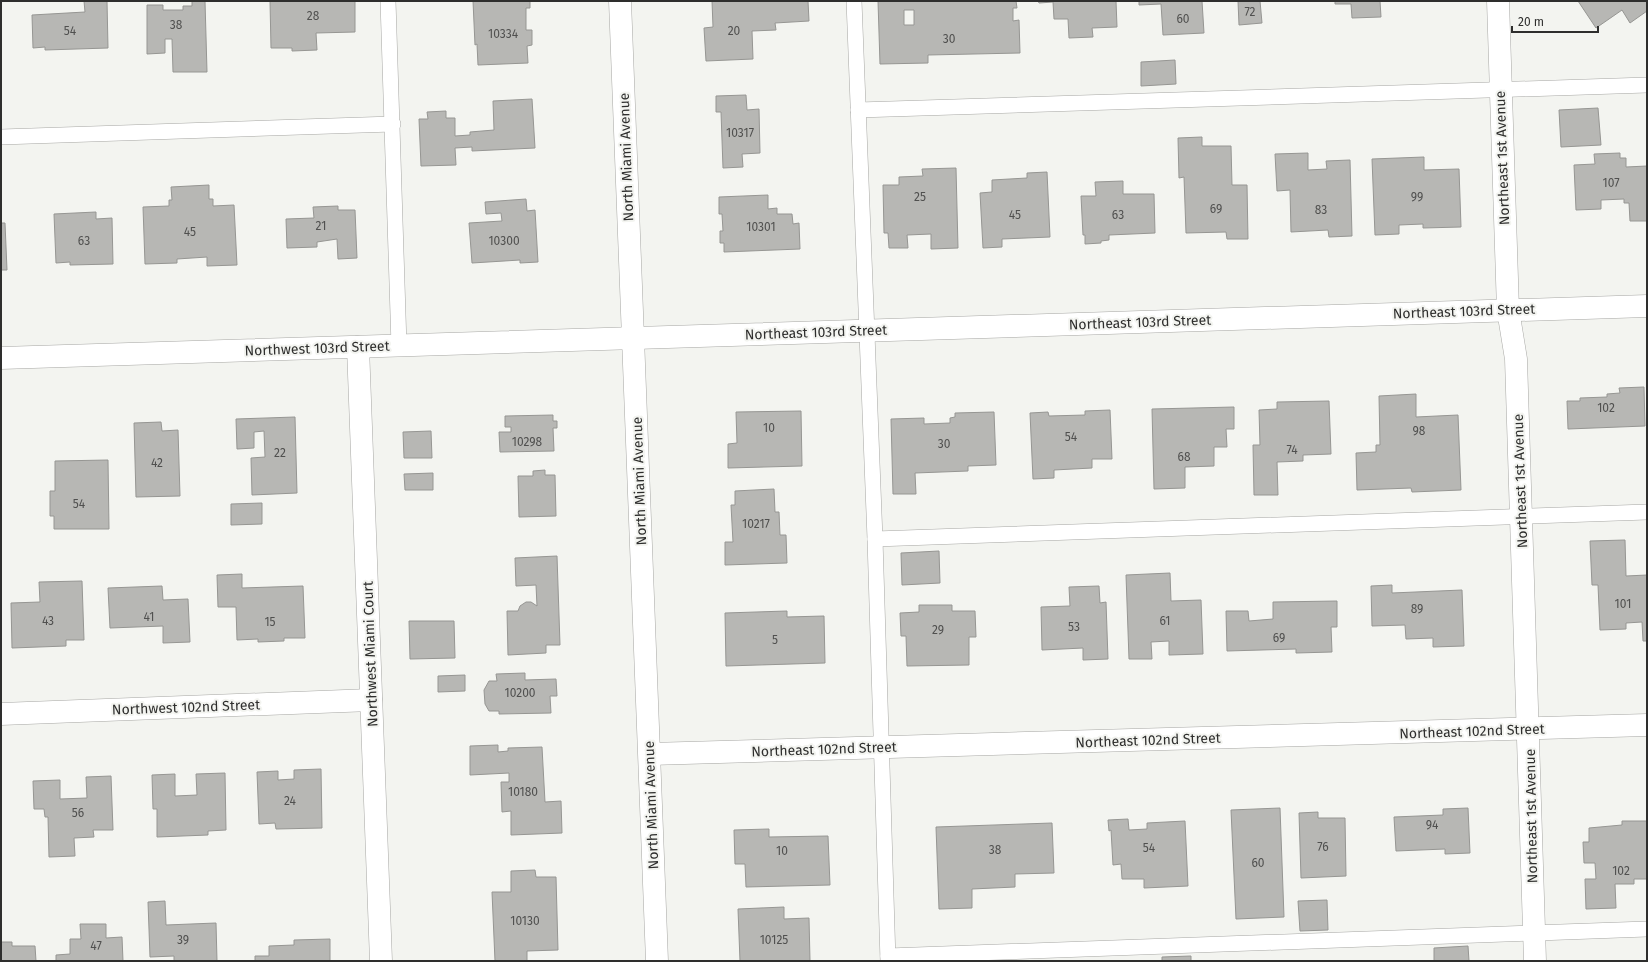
<svg xmlns="http://www.w3.org/2000/svg" width="1648" height="962" viewBox="0 0 1648 962" font-family="'Fira Sans',sans-serif">
<rect width="100%" height="100%" fill="#f3f4f0"/>
<!-- building -->
<g fill="#b7b7b4" stroke="#969693" fill-rule="evenodd">
<path d="M 84,1 L 107,1 L 108,48 L 45,50 L 45,47 L 33,48 L 32,15 L 85,12 Z"/>
<path d="M 192,1 L 205,1 L 207,72 L 173,72 L 172,39 L 165,39 L 165,53 L 147,54 L 147,5 L 163,5 L 163,10 L 183,10 L 183,6 L 192,6 Z"/>
<path d="M 270,1 L 355,1 L 355,32 L 316,33 L 317,50 L 292,51 L 292,48 L 271,48 Z"/>
<path d="M 473,1 L 530,1 L 530,8 L 526,8 L 526,30 L 532,30 L 532,45 L 527,46 L 528,63 L 478,65 L 477,44 L 475,45 Z"/>
<path d="M 712,1 L 808,1 L 809,21 L 775,23 L 776,30 L 752,31 L 753,59 L 706,61 L 704,28 L 713,27 Z"/>
<path d="M 878,1 L 1016,1 L 1017,8 L 1013,8 L 1013,21 L 1019,20 L 1020,53 L 928,55 L 928,63 L 880,64 ZM 904,10 L 914,10 L 914,25 L 904,25 Z"/>
<path d="M 1038,1 L 1116,1 L 1117,27 L 1092,28 L 1093,37 L 1069,38 L 1068,19 L 1054,19 L 1053,2 L 1039,3 Z"/>
<path d="M 1139,1 L 1202,1 L 1204,33 L 1163,35 L 1161,4 L 1139,5 Z"/>
<path d="M 1238,1 L 1260,1 L 1262,23 L 1239,25 Z"/>
<path d="M 1335,1 L 1387,1 L 1380,1 L 1381,17 L 1352,18 L 1351,4 L 1335,4 Z"/>
<path d="M 1578,1 L 1647,1 L 1647,11 L 1630,23 L 1622,10 L 1596,28 Z"/>
<path d="M 1175,60 L 1176,84 L 1141,86 L 1141,62 Z"/>
<path d="M 746,95 L 747,110 L 759,109 L 760,153 L 742,154 L 743,167 L 723,168 L 721,112 L 716,112 L 716,96 Z"/>
<path d="M 532,99 L 535,148 L 472,151 L 472,147 L 455,148 L 456,165 L 421,166 L 419,119 L 428,119 L 427,112 L 446,111 L 446,118 L 455,118 L 455,136 L 470,135 L 470,132 L 494,130 L 493,101 Z"/>
<path d="M 1598,108 L 1601,145 L 1561,147 L 1559,110 Z"/>
<path d="M 1202,137 L 1202,146 L 1231,146 L 1232,185 L 1247,185 L 1248,239 L 1227,239 L 1226,232 L 1186,233 L 1184,177 L 1179,178 L 1178,138 Z"/>
<path d="M 1308,153 L 1308,170 L 1327,169 L 1326,161 L 1350,160 L 1352,236 L 1329,237 L 1328,230 L 1291,232 L 1290,190 L 1277,191 L 1275,154 Z"/>
<path d="M 1620,153 L 1620,158 L 1626,158 L 1626,167 L 1647,166 L 1647,221 L 1630,221 L 1629,203 L 1624,203 L 1624,199 L 1601,200 L 1601,209 L 1576,210 L 1574,165 L 1595,164 L 1594,154 Z"/>
<path d="M 1424,157 L 1424,170 L 1459,169 L 1461,227 L 1423,228 L 1423,224 L 1399,225 L 1399,234 L 1375,235 L 1372,159 Z"/>
<path d="M 956,168 L 958,248 L 931,249 L 931,234 L 907,235 L 908,248 L 889,248 L 888,233 L 884,233 L 883,185 L 899,185 L 899,177 L 923,176 L 922,169 Z"/>
<path d="M 1047,172 L 1050,237 L 1002,239 L 1002,247 L 983,248 L 980,193 L 992,192 L 992,180 L 1027,178 L 1027,173 Z"/>
<path d="M 1123,181 L 1123,194 L 1154,194 L 1155,233 L 1109,235 L 1109,240 L 1101,241 L 1101,243 L 1085,244 L 1085,235 L 1083,235 L 1081,196 L 1096,196 L 1095,182 Z"/>
<path d="M 209,185 L 209,199 L 213,199 L 213,206 L 234,205 L 237,265 L 207,266 L 207,257 L 177,259 L 177,263 L 145,264 L 143,207 L 169,206 L 169,200 L 172,200 L 171,187 Z"/>
<path d="M 768,195 L 768,209 L 777,208 L 777,214 L 792,214 L 793,224 L 799,223 L 800,249 L 724,252 L 724,243 L 720,243 L 720,231 L 723,231 L 722,214 L 719,214 L 719,197 Z"/>
<path d="M 526,199 L 527,211 L 535,210 L 538,262 L 520,263 L 520,260 L 472,263 L 469,223 L 502,221 L 501,213 L 486,214 L 485,202 Z"/>
<path d="M 338,206 L 338,210 L 355,210 L 357,258 L 338,259 L 337,239 L 317,242 L 317,247 L 287,248 L 286,219 L 314,218 L 313,207 Z"/>
<path d="M 96,212 L 96,219 L 112,218 L 113,264 L 70,265 L 70,262 L 56,263 L 54,214 Z"/>
<path d="M 1,223 L 5,223 L 7,270 L 1,270 Z"/>
<path d="M 1644,387 L 1645,426 L 1568,429 L 1567,401 L 1580,401 L 1580,398 L 1607,397 L 1607,394 L 1620,393 L 1619,388 Z"/>
<path d="M 1416,394 L 1416,417 L 1458,415 L 1461,490 L 1412,492 L 1411,488 L 1357,490 L 1356,453 L 1376,452 L 1376,445 L 1380,445 L 1379,396 Z"/>
<path d="M 1329,401 L 1331,454 L 1303,455 L 1303,461 L 1277,462 L 1278,495 L 1254,495 L 1253,445 L 1260,445 L 1259,410 L 1277,409 L 1277,402 Z"/>
<path d="M 1234,407 L 1234,429 L 1226,429 L 1227,447 L 1214,447 L 1214,466 L 1185,467 L 1185,488 L 1154,489 L 1152,409 Z"/>
<path d="M 1110,410 L 1112,459 L 1092,459 L 1092,468 L 1054,470 L 1054,478 L 1033,479 L 1030,413 L 1048,412 L 1049,416 L 1085,415 L 1085,411 Z"/>
<path d="M 801,411 L 802,466 L 728,468 L 728,444 L 737,443 L 736,412 Z"/>
<path d="M 994,412 L 996,465 L 968,466 L 968,471 L 915,473 L 916,494 L 893,494 L 891,419 L 924,418 L 924,424 L 950,423 L 950,418 L 955,417 L 955,413 Z"/>
<path d="M 553,415 L 553,421 L 557,421 L 557,428 L 553,428 L 554,451 L 500,452 L 499,432 L 511,432 L 511,427 L 505,427 L 505,416 Z"/>
<path d="M 295,417 L 297,493 L 252,495 L 251,458 L 265,457 L 264,431 L 254,432 L 254,448 L 237,449 L 236,419 Z"/>
<path d="M 161,422 L 162,431 L 178,430 L 180,496 L 136,497 L 134,423 Z"/>
<path d="M 431,431 L 432,458 L 404,458 L 403,432 Z"/>
<path d="M 108,460 L 109,529 L 54,529 L 54,516 L 50,516 L 50,491 L 55,491 L 55,461 Z"/>
<path d="M 545,470 L 545,475 L 555,475 L 556,516 L 519,517 L 518,476 L 533,476 L 533,471 Z"/>
<path d="M 433,473 L 433,490 L 405,490 L 404,474 Z"/>
<path d="M 774,489 L 775,512 L 779,512 L 780,535 L 786,535 L 787,563 L 725,565 L 725,542 L 733,542 L 731,505 L 735,505 L 735,491 Z"/>
<path d="M 262,503 L 262,524 L 231,525 L 231,504 Z"/>
<path d="M 1625,540 L 1626,576 L 1647,575 L 1647,641 L 1643,641 L 1642,622 L 1626,623 L 1626,629 L 1600,630 L 1598,585 L 1592,585 L 1590,541 Z"/>
<path d="M 939,551 L 940,583 L 902,585 L 901,553 Z"/>
<path d="M 557,556 L 560,645 L 546,645 L 546,653 L 508,655 L 507,611 L 518,611 L 520,606 L 526,602 L 531,602 L 537,606 L 536,585 L 516,586 L 515,558 Z"/>
<path d="M 1170,573 L 1171,601 L 1201,600 L 1203,654 L 1169,655 L 1169,641 L 1151,642 L 1152,659 L 1129,659 L 1126,575 Z"/>
<path d="M 242,574 L 242,588 L 303,586 L 305,638 L 284,638 L 284,641 L 258,642 L 258,639 L 237,640 L 236,607 L 218,607 L 217,575 Z"/>
<path d="M 82,581 L 84,640 L 66,640 L 66,646 L 12,648 L 11,603 L 40,602 L 39,582 Z"/>
<path d="M 1392,585 L 1392,593 L 1462,590 L 1464,646 L 1433,647 L 1433,638 L 1406,639 L 1405,625 L 1372,626 L 1371,586 Z"/>
<path d="M 162,586 L 163,600 L 188,599 L 190,642 L 163,643 L 163,626 L 110,628 L 108,588 Z"/>
<path d="M 1099,586 L 1100,603 L 1106,602 L 1108,659 L 1083,660 L 1083,648 L 1042,650 L 1041,607 L 1070,606 L 1069,587 Z"/>
<path d="M 1337,601 L 1337,627 L 1331,627 L 1332,652 L 1296,653 L 1296,649 L 1227,651 L 1226,611 L 1248,611 L 1249,621 L 1273,619 L 1273,602 Z"/>
<path d="M 919,605 L 952,605 L 952,611 L 975,611 L 976,637 L 969,637 L 969,665 L 907,666 L 906,636 L 901,636 L 900,613 L 919,612 Z"/>
<path d="M 787,611 L 787,617 L 824,616 L 825,663 L 726,666 L 725,613 Z"/>
<path d="M 409,621 L 454,621 L 455,658 L 410,659 Z"/>
<path d="M 525,673 L 525,680 L 556,679 L 557,696 L 550,696 L 551,713 L 499,714 L 499,711 L 489,711 L 485,704 L 484,690 L 489,681 L 497,681 L 496,674 Z"/>
<path d="M 465,675 L 465,691 L 438,692 L 438,676 Z"/>
<path d="M 498,745 L 498,752 L 508,751 L 508,748 L 542,747 L 545,802 L 561,801 L 562,833 L 511,835 L 511,811 L 502,812 L 501,782 L 509,782 L 509,773 L 470,775 L 470,746 Z"/>
<path d="M 321,769 L 322,828 L 276,829 L 275,823 L 259,824 L 257,772 L 278,771 L 278,780 L 294,779 L 294,770 Z"/>
<path d="M 225,773 L 226,830 L 208,831 L 208,835 L 157,837 L 157,809 L 153,809 L 152,775 L 175,774 L 175,796 L 197,795 L 196,774 Z"/>
<path d="M 111,776 L 113,830 L 93,830 L 94,837 L 74,838 L 75,856 L 49,857 L 48,817 L 45,817 L 44,809 L 34,809 L 33,781 L 60,780 L 60,799 L 87,798 L 86,777 Z"/>
<path d="M 1280,808 L 1284,917 L 1236,919 L 1231,810 Z"/>
<path d="M 1468,808 L 1470,853 L 1445,854 L 1445,849 L 1396,851 L 1394,817 L 1443,815 L 1443,809 Z"/>
<path d="M 1318,812 L 1318,818 L 1345,818 L 1346,876 L 1301,878 L 1299,813 Z"/>
<path d="M 1128,819 L 1129,830 L 1147,829 L 1147,823 L 1185,821 L 1188,886 L 1144,888 L 1144,879 L 1122,879 L 1121,864 L 1113,865 L 1111,830 L 1109,831 L 1108,820 Z"/>
<path d="M 1622,821 L 1647,821 L 1647,879 L 1634,879 L 1634,884 L 1615,884 L 1616,908 L 1586,909 L 1585,879 L 1596,879 L 1595,863 L 1584,863 L 1583,842 L 1589,842 L 1589,828 L 1622,825 Z"/>
<path d="M 1052,823 L 1054,873 L 1015,874 L 1015,887 L 972,889 L 972,908 L 939,909 L 936,827 Z"/>
<path d="M 769,829 L 769,837 L 828,836 L 830,885 L 746,887 L 745,864 L 735,864 L 734,830 Z"/>
<path d="M 535,870 L 536,877 L 556,877 L 558,950 L 527,951 L 527,961 L 495,961 L 492,892 L 511,892 L 511,871 Z"/>
<path d="M 1327,900 L 1328,930 L 1300,931 L 1298,901 Z"/>
<path d="M 165,901 L 166,925 L 216,923 L 217,961 L 174,961 L 174,956 L 150,957 L 148,902 Z"/>
<path d="M 784,907 L 784,919 L 809,918 L 810,961 L 740,961 L 738,909 Z"/>
<path d="M 80,924 L 106,924 L 106,938 L 122,937 L 123,961 L 56,961 L 56,955 L 70,954 L 70,939 L 81,939 Z"/>
<path d="M 330,939 L 330,961 L 255,961 L 255,956 L 269,956 L 269,946 L 294,945 L 294,940 Z"/>
<path d="M 1,942 L 12,942 L 12,946 L 35,946 L 36,961 L 1,961 Z"/>
<path d="M 1468,946 L 1469,961 L 1434,961 L 1434,948 Z"/>
<path d="M 1191,956 L 1191,961 L 1162,961 L 1162,957 Z"/>
</g>
<g fill="none" stroke-linecap="round" stroke-linejoin="round">
<!-- service casing -->
<g stroke="#a7a7a4" stroke-width="16">
<g id="service">
<path d="M 388,1 L 399,346"/>
<path d="M 854,1 L 875,539 L 888,961"/>
<path d="M 858,110 L 1647,85"/>
<path d="M 1,137 L 393,124"/>
<path d="M 875,539 L 1647,512"/>
<path d="M 888,956 L 1647,929"/>
</g>
</g>
<!-- minor casing -->
<g stroke="#a7a7a4" stroke-width="23">
<g id="minor">
<path d="M 1498,1 L 1508,310 L 1516,359 L 1535,961"/>
<path d="M 358,347 L 381,961"/>
<path d="M 1,714 L 371,700"/>
<path d="M 650,754 L 1647,725"/>
</g>
</g>
<!-- tertiary casing -->
<g stroke="#a7a7a4" stroke-width="23">
<path id="tertiary" d="M 620,1 L 633,338"/>
</g>
<!-- secondary casing -->
<g stroke="#a7a7a4" stroke-width="23">
<g id="secondary">
<path d="M 633,338 L 657,961"/>
<path d="M 1,358 L 1647,306"/>
</g>
</g>
<!-- service -->
<use href="#service" stroke="#fff" stroke-width="15"/>
<!-- minor -->
<use href="#minor" stroke="#fff" stroke-width="22"/>
<!-- tertiary -->
<use href="#tertiary" stroke="#fff" stroke-width="22"/>
<!-- secondary -->
<use href="#secondary" stroke="#fff" stroke-width="22"/>
</g>
<g text-anchor="middle" stroke-width="4" stroke-linejoin="round" paint-order="stroke">
<!-- number labels -->
<g font-size="12" fill="#50504f">
<text x="1250" y="16">72</text>
<text x="313" y="20">28</text>
<text x="1183" y="23">60</text>
<text x="176" y="29">38</text>
<text x="70" y="35">54</text>
<text x="734" y="35">20</text>
<text x="503" y="38">10334</text>
<text x="949" y="43">30</text>
<text x="740" y="137">10317</text>
<text x="1611" y="187">107</text>
<text x="920" y="201">25</text>
<text x="1417" y="201">99</text>
<text x="1216" y="213">69</text>
<text x="1321" y="214">83</text>
<text x="1015" y="219">45</text>
<text x="1118" y="219">63</text>
<text x="321" y="230">21</text>
<text x="761" y="231">10301</text>
<text x="190" y="236">45</text>
<text x="84" y="245">63</text>
<text x="504" y="245">10300</text>
<text x="1606" y="412">102</text>
<text x="769" y="432">10</text>
<text x="1419" y="435">98</text>
<text x="1071" y="441">54</text>
<text x="527" y="446">10298</text>
<text x="944" y="448">30</text>
<text x="1292" y="454">74</text>
<text x="280" y="457">22</text>
<text x="1184" y="461">68</text>
<text x="157" y="467">42</text>
<text x="79" y="508">54</text>
<text x="756" y="528">10217</text>
<text x="1623" y="608">101</text>
<text x="1417" y="613">89</text>
<text x="149" y="621">41</text>
<text x="48" y="625">43</text>
<text x="1165" y="625">61</text>
<text x="270" y="626">15</text>
<text x="1074" y="631">53</text>
<text x="938" y="634">29</text>
<text x="1279" y="642">69</text>
<text x="775" y="644">5</text>
<text x="520" y="697">10200</text>
<text x="523" y="796">10180</text>
<text x="290" y="805">24</text>
<text x="78" y="817">56</text>
<text x="1432" y="829">94</text>
<text x="1323" y="851">76</text>
<text x="1149" y="852">54</text>
<text x="995" y="854">38</text>
<text x="782" y="855">10</text>
<text x="1258" y="867">60</text>
<text x="1621" y="875">102</text>
<text x="525" y="925">10130</text>
<text x="183" y="944">39</text>
<text x="774" y="944">10125</text>
<text x="96" y="950">47</text>
</g>
<!-- street labels -->
<g font-size="14" fill="#2e2e2d" stroke="#f3f4f0">
<text transform="translate(626 157) rotate(-92)" y="5">North Miami Avenue</text>
<text transform="translate(1502 158) rotate(-92)" y="5">Northeast 1st Avenue</text>
<text transform="translate(1464 311) rotate(-2)" y="5">Northeast 103rd Street</text>
<text transform="translate(1140 322) rotate(-2)" y="5">Northeast 103rd Street</text>
<text transform="translate(816 332) rotate(-2)" y="5">Northeast 103rd Street</text>
<text transform="translate(317 348) rotate(-2)" y="5">Northwest 103rd Street</text>
<text transform="translate(639 481) rotate(-92)" y="5">North Miami Avenue</text>
<text transform="translate(1520 481) rotate(-92)" y="5">Northeast 1st Avenue</text>
<text transform="translate(370 654) rotate(-92)" y="5">Northwest Miami Court</text>
<text transform="translate(186 707) rotate(-2)" y="5">Northwest 102nd Street</text>
<text transform="translate(1472 731) rotate(-2)" y="5">Northeast 102nd Street</text>
<text transform="translate(1148 740) rotate(-2)" y="5">Northeast 102nd Street</text>
<text transform="translate(824 749) rotate(-2)" y="5">Northeast 102nd Street</text>
<text transform="translate(651 805) rotate(-92)" y="5">North Miami Avenue</text>
<text transform="translate(1531 816) rotate(-91)" y="5">Northeast 1st Avenue</text>
</g>
</g>
<!-- border -->
<rect width="1648" height="962" fill="none" stroke="#2e2e2d" stroke-width="4"/>
<!-- scale -->
<path d="M1512 26v6h86v-6" fill="none" stroke="#2e2e2d" stroke-width="2"/>
<text x="1518" y="26" font-size="12" fill="#2e2e2d" stroke="#f3f4f0" stroke-width="3" paint-order="stroke">20 m</text>
</svg>
